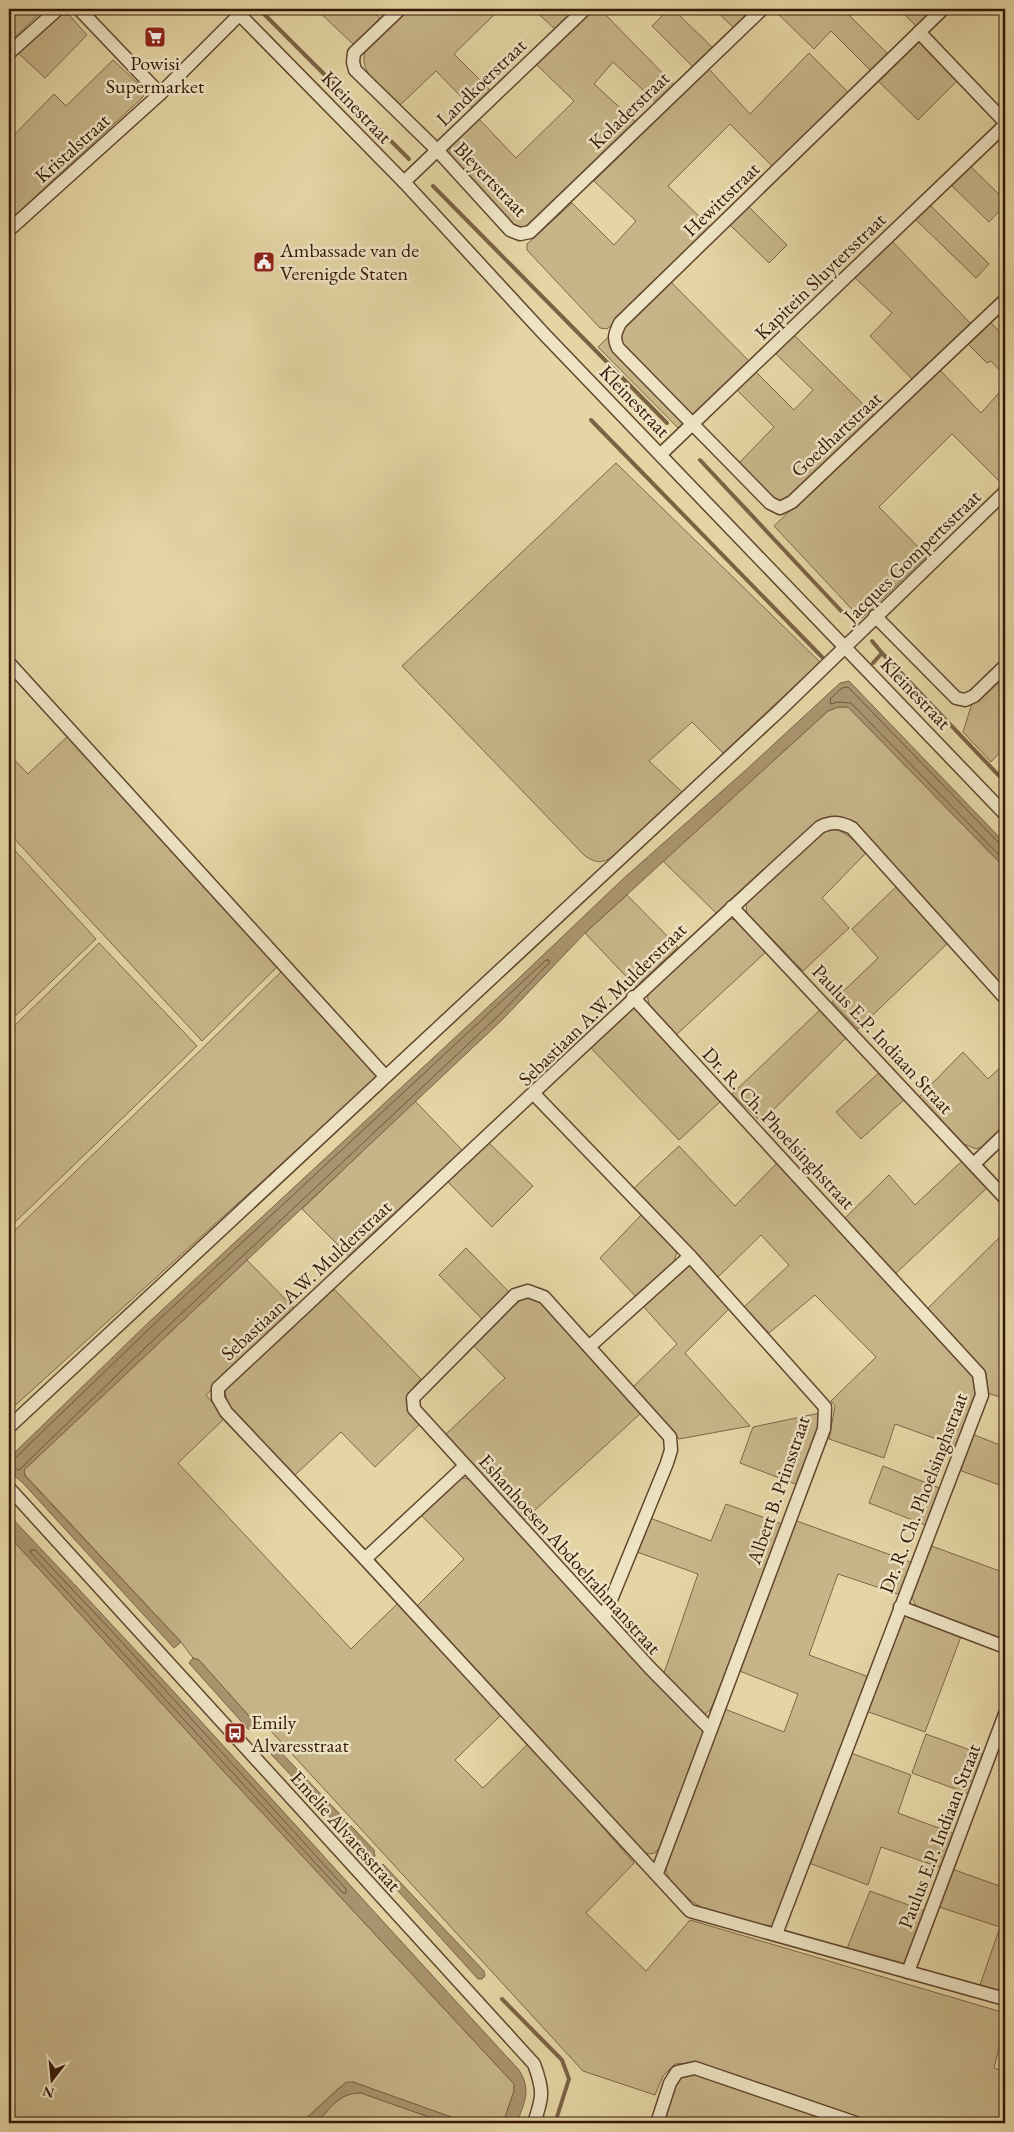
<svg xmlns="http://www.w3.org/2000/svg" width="1014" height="2132" viewBox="0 0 1014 2132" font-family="'EB Garamond',serif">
<rect width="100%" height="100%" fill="#e5d5a4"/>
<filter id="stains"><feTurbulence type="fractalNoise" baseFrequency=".004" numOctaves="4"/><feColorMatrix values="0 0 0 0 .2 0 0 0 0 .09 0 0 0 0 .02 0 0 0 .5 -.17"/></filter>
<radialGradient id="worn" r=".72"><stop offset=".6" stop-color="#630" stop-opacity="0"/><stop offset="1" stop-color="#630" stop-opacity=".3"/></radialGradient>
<!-- green -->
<g fill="#c7b589" stroke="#7e6648">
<path d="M 9,9 L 44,9 L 9,43 Z"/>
<path d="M 316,9 L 370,9 L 380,18 L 354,45 Z"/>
<path d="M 408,9 L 500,9 L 454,54 L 490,90 L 472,108 L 436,71 L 399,106 C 384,90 354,71 367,47 Z"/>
<path d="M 533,9 L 577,9 L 556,30 Z"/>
<path d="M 592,9 L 600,9 L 677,88 L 659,105 L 613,62 L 594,84 L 638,124 L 524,230 L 514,224 L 451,158 L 449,150 L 453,143 L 478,118 L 516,158 L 574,101 L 536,64 Z"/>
<path d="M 669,9 L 673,9 L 715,50 L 695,69 L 652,26 Z"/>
<path d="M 714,9 L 757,9 L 736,30 Z"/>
<path d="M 773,9 L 855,9 L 849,15 L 891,57 L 874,74 L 831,31 L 814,49 Z"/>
<path d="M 899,9 L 941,9 L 920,30 Z"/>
<path d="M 61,15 L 69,15 L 87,35 L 45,78 L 17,52 L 53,18 Z"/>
<path d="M 923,41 L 958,80 L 918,120 L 875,78 L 912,42 Z"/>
<path d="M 809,53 L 852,96 L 774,168 L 730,124 L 668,186 L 712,229 L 607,329 L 600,328 L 527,250 L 527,244 L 572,203 L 614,245 L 636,221 L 594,181 L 709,69 L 750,114 Z"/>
<path d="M 113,60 L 145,90 L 143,97 L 9,221 L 9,140 L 54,94 L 66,106 Z"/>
<path d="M 969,165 L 1005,200 L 1005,205 L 989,222 L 950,184 Z"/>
<path d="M 746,204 L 787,245 L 769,263 L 728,223 Z"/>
<path d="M 929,204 L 989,264 L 976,278 L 914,218 Z"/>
<path d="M 891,240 L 971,324 L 913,380 L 870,336 L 892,313 L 854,277 Z"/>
<path d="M 668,279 L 750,362 L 680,430 L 598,347 Z"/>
<path d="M 989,321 L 1005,337 L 1005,383 L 1001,380 L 1005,376 L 991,361 L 987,363 L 967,343 Z"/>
<path d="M 793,334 L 876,417 L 782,503 L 775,501 L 738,464 L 774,427 L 737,390 L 755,371 L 794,410 L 813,390 L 774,352 Z"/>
<path d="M 939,369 L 981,413 L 1005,386 L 1005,479 L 1001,483 L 952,434 L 879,507 L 927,556 L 861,619 L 774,526 Z"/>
<path d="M 616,463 L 820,662 L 723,753 L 692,722 L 649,761 L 682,792 L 612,857 C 601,864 596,863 585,856 L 402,666 Z"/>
<path d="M 994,680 L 1005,691 L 1005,747 L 991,762 L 963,732 L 973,700 Z"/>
<path d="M 838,707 L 848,707 L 1005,868 L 1005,989 L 854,824 C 842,816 834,815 820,819 L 718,915 L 663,861 L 828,711 Z"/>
<path d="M 69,735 L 279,965 L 202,1041 L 9,833 L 9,754 L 28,774 Z"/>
<path d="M 829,828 C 846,830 855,842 866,853 L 822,898 L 849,928 L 803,971 L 747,913 L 746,905 L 748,899 L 819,831 Z"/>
<path d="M 9,844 L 96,939 L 9,1022 Z"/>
<path d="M 896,887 L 948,943 L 858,1029 L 832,1002 L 878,958 L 852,929 Z"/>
<path d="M 627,895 L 678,947 L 636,987 L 585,933 Z"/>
<path d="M 732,919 L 741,922 L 767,951 L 676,1035 C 665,1023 645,1010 648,993 L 724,921 Z"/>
<path d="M 99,943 L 197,1046 L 9,1228 L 9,1031 Z"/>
<path d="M 283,970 L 378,1076 L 9,1411 L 9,1236 Z"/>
<path d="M 633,1006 L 637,1008 L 722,1100 L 679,1140 L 590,1047 Z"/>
<path d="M 823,1007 L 849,1035 L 761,1122 L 732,1094 Z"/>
<path d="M 963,1052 L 988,1079 L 1005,1063 L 1005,1126 L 982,1147 L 976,1149 L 964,1144 L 919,1097 Z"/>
<path d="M 881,1071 L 906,1098 L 861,1139 L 836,1112 Z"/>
<path d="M 415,1101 L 464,1152 L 350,1257 L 302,1209 Z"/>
<path d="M 488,1142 L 533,1186 L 492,1227 L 447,1181 Z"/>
<path d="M 679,1146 L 735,1206 L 779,1161 L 977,1379 L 978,1389 L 956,1446 L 895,1424 L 884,1458 L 829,1439 L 835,1406 L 831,1401 L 876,1357 L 815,1295 L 769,1333 L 744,1307 L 789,1265 L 761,1235 L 717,1278 L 633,1189 Z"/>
<path d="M 962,1161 L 988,1187 L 895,1274 L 844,1219 L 889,1175 L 915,1205 Z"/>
<path d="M 643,1213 L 677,1251 L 673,1266 L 638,1299 L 600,1258 Z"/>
<path d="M 1005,1232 L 1005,1399 L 988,1393 L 986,1374 L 926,1310 Z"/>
<path d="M 466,1248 L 510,1293 L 483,1320 L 439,1275 Z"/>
<path d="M 247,1260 L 296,1310 L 206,1395 L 225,1418 L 178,1463 L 351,1649 L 398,1603 L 502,1714 L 455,1760 L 483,1788 L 529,1743 L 634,1863 L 586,1913 L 646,1971 L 690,1920 L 1005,2013 L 1005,2022 L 994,2068 L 1005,2072 L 1005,2123 L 873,2123 L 691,2063 L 675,2064 L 663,2076 L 655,2095 L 583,2071 L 270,1730 L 257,1725 L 199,1660 L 193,1658 L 181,1642 L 25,1475 L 24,1470 Z"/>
<path d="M 691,1266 L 731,1307 L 685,1353 L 750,1426 L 679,1439 L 632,1388 L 677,1344 L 643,1306 L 685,1267 Z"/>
<path d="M 332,1287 L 421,1379 C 403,1398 403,1405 420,1424 L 375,1467 L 341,1432 L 295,1475 L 229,1408 L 225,1392 L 227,1385 Z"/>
<path d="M 524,1297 L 532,1298 L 540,1302 L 641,1413 L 522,1522 L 443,1437 L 505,1378 L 472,1344 Z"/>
<path d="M 820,1413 L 821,1421 L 798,1485 L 740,1463 L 753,1427 Z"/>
<path d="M 972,1434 L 1005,1447 L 1005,1487 L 959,1470 Z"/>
<path d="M 883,1466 L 942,1489 L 928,1526 L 869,1503 Z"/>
<path d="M 464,1478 L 472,1480 L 702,1728 L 704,1732 L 663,1843 L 655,1853 L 649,1854 L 642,1851 L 416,1607 L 464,1559 L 421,1515 L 457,1480 Z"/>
<path d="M 726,1504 L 782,1524 L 714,1702 L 710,1710 L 705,1714 L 699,1713 L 670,1683 L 664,1673 L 698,1574 L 637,1552 L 650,1518 L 711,1541 Z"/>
<path d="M 794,1520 L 913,1563 L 901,1595 L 838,1574 L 809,1655 L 869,1677 L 777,1922 L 772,1926 L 764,1926 C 730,1918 704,1916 679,1890 C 670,1882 666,1875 665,1863 L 722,1708 L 784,1732 L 798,1694 L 737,1670 Z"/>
<path d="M 9,1536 L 217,1764 L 514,2084 L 514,2091 L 503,2123 L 468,2123 L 353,2082 L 340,2087 L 301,2123 L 9,2123 Z"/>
<path d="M 929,1545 L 1005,1573 L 1005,1644 L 919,1610 C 902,1591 921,1565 929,1545 Z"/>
<path d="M 908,1615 L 962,1634 L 925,1732 L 866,1711 L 903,1618 Z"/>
<path d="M 926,1734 L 984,1755 L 969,1794 L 912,1773 Z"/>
<path d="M 851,1753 L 911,1775 L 898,1813 L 955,1834 L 942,1868 L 881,1847 L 868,1885 L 809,1863 Z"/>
<path d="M 952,1869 L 1005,1888 L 1005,1995 L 979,1988 L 1000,1927 L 939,1907 Z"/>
<path d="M 870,1891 L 925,1911 L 907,1961 L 900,1965 L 846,1951 Z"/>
<path d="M 696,2073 L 844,2123 L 658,2123 L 671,2080 Z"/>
<path d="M 353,2093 L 361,2093 L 446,2123 L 316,2123 C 328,2111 335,2098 353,2093 Z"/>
</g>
<!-- water -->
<g fill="#a9946f" stroke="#7b6245">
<path d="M 849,681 L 1005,843 L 1005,868 L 848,707 L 838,707 L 828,711 L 585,933 L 502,1020 L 24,1470 L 25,1476 L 181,1642 L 174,1648 L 22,1482 C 12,1475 9,1470 9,1458 L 147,1324 L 518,979 L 624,878 L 747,769 L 840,683 Z"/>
<path d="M 9,1515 C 182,1697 349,1886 519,2070 C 532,2091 524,2102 517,2123 L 503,2123 L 514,2091 L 514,2084 L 217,1764 L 9,1536 Z"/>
<path d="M 193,1658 L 199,1660 L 257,1725 L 251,1730 L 248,1729 L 189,1663 Z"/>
<path d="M 271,1745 L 274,1745 L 374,1850 L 375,1856 L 372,1859 L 367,1856 L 268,1751 L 267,1749 Z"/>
<path d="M 383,1864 L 484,1971 L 485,1976 L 482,1979 L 478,1979 L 379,1870 Z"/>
<path d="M 346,2082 L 353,2082 L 468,2123 L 446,2123 L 361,2093 C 337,2093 331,2109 316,2123 L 301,2123 Z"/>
</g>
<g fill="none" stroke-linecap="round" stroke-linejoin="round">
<!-- shore -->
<g stroke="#6f563b" stroke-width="1">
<path d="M 1005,846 L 1000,844 L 848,687 L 842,688 L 830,699 L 831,704 L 838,702 L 851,703 L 1005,861"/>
<path d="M 9,1461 L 14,1459 L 150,1328 L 546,960 L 549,960 L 549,963 L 498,1016 L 148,1345 L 19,1470 L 9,1467"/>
<path d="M 31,1550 L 35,1550 L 108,1627 L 346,1889 L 346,1893 L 343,1893 L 31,1553 Z"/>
</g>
<!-- stream -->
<g stroke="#7b6245" stroke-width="4">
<path d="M 269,9 L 264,14 L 409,159"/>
<path d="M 433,186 L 667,423"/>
<path d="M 591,420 L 822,657"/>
<path d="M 700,460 L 844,614"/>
<path d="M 872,641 L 882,653"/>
<path d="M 873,663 L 882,653 L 1005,782"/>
<path d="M 502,1999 L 562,2060 L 569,2079 L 555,2123"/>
</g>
<!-- minor casing -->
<g stroke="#61462e" stroke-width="15">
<g id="minor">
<path d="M 79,9 L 160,94"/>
<path d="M 400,9 L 354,53 L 353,62 L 355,70 L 438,151 L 510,230 L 520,234 L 530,232 L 762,9"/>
<path d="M 943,9 L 620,323 C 615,333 613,338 618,348 L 770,503 L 780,508 L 792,502 L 1005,300"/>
<path d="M 239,14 L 404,182 L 545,335 L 1005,814"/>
<path d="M 919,32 L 1005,122"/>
<path d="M 9,53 L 58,9"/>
<path d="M 404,182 L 585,9"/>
<path d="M 9,230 L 160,94 L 245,9"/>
<path d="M 661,454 L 1005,125"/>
<path d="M 875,616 L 956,698 L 965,700 L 974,696 L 1005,666"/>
<path d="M 9,663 L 385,1076"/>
<path d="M 732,907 L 1005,1198"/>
<path d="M 633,997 L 979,1374 L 982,1395 L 776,1934"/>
<path d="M 1005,998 L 852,828 C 840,822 832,821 820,827 C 617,1012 419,1201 218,1388 L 218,1398 L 226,1412 L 365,1559 L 690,1911 L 1005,1999"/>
<path d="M 534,1094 L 690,1256 L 825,1407 L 824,1429 L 657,1873"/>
<path d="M 974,1164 L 1005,1134"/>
<path d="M 590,1346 L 690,1256"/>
<path d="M 9,1427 L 781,709 L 1005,492"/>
<path d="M 9,1488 L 534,2064 C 544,2091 543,2097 534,2123"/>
<path d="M 365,1559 L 465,1466"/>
<path d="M 900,1607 L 1005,1647"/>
<path d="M 604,1617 L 667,1463 L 671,1450 L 670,1437 L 544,1297 L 528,1291 L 515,1295 L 413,1398 L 414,1409 L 650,1668 L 710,1729"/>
<path d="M 908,1972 L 1005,1714"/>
<path d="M 657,2123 L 670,2083 L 677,2072 L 695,2068 L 856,2123"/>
</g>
</g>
<!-- minor -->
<use href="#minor" stroke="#eee4c4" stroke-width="12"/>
</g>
<!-- icons -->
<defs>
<g id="supermarket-square" transform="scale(1.125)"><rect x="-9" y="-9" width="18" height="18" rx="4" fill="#8f2418" stroke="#eee4c4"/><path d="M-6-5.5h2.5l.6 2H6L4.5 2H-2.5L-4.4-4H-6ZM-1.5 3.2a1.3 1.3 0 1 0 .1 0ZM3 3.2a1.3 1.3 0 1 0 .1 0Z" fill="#fff"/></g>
<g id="civic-square" transform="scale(1.125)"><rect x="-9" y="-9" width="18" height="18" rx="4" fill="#8f2418" stroke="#eee4c4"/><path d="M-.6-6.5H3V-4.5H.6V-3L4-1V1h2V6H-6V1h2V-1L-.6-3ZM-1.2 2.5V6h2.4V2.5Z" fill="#fff"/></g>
<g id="bus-square" transform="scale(1.125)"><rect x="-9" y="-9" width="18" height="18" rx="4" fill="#8f2418" stroke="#eee4c4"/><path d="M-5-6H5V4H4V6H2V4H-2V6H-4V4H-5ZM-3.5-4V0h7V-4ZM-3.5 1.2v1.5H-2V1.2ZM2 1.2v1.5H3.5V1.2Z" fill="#fff"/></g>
</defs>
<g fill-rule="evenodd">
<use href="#supermarket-square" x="155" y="37"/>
<use href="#civic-square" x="264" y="262"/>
<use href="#bus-square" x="235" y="1733"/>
</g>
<g text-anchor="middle" stroke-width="5" stroke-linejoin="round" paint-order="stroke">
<!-- poi labels -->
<g font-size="20" fill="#351707" stroke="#eee4c4" text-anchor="start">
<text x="155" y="70" text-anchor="middle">Powisi<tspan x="155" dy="23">Supermarket</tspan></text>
<text x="280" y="257">Ambassade van de<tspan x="280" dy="23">Verenigde Staten</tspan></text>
<text x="251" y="1729">Emily<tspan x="251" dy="23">Alvaresstraat</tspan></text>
</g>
<!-- street labels -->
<g font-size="20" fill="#351707" stroke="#eee4c4">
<text transform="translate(481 82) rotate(-44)" y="7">Landkoerstraat</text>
<text transform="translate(357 107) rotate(46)" y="7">Kleinestraat</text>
<text transform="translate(629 110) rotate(-44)" y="7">Koladerstraat</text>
<text transform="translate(72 148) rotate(-42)" y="7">Kristalstraat</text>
<text transform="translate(491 179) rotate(46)" y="7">Bleyertstraat</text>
<text transform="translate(721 199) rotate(-44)" y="7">Hewittstraat</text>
<text transform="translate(820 276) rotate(-44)" y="7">Kapitein Sluytersstraat</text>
<text transform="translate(635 401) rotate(46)" y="7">Kleinestraat</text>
<text transform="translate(836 434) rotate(-43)" y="7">Goedhartstraat</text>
<text transform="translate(912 556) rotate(-44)" y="7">Jacques Gompertsstraat</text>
<text transform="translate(916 693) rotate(46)" y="7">Kleinestraat</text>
<text transform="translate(602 1004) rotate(-44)" y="7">Sebastiaan A.W. Mulderstraat</text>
<text transform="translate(883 1039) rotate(47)" y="7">Paulus E.P. Indiaan Straat</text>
<text transform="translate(779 1128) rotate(47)" y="7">Dr. R. Ch. Phoelsinghstraat</text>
<text transform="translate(306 1280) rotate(-43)" y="7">Sebastiaan A.W. Mulderstraat</text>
<text transform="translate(778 1490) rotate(-71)" y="7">Albert B. Prinsstraat</text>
<text transform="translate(923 1493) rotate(-69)" y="7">Dr. R. Ch. Phoelsinghstraat</text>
<text transform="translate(570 1554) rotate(48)" y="7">Eshanhoesen Abdoelrahmanstraat</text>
<text transform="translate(346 1831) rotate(48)" y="7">Emelie Alvaresstraat</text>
<text transform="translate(939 1836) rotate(-69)" y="7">Paulus E.P. Indiaan Straat</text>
</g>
</g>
<!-- margin -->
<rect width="1014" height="2132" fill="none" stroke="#e5d5a4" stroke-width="30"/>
<rect x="10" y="10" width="994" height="2112" fill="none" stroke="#351707" stroke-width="2.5"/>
<rect x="15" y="15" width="984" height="2102" fill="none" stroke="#351707"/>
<!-- north arrow -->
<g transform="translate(52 2080) rotate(196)" stroke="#eee4c4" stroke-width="4" paint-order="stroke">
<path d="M0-4L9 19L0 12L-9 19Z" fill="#351707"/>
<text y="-8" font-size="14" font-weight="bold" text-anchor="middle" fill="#351707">N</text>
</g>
<rect width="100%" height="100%" filter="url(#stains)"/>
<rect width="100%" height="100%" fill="url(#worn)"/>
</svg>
